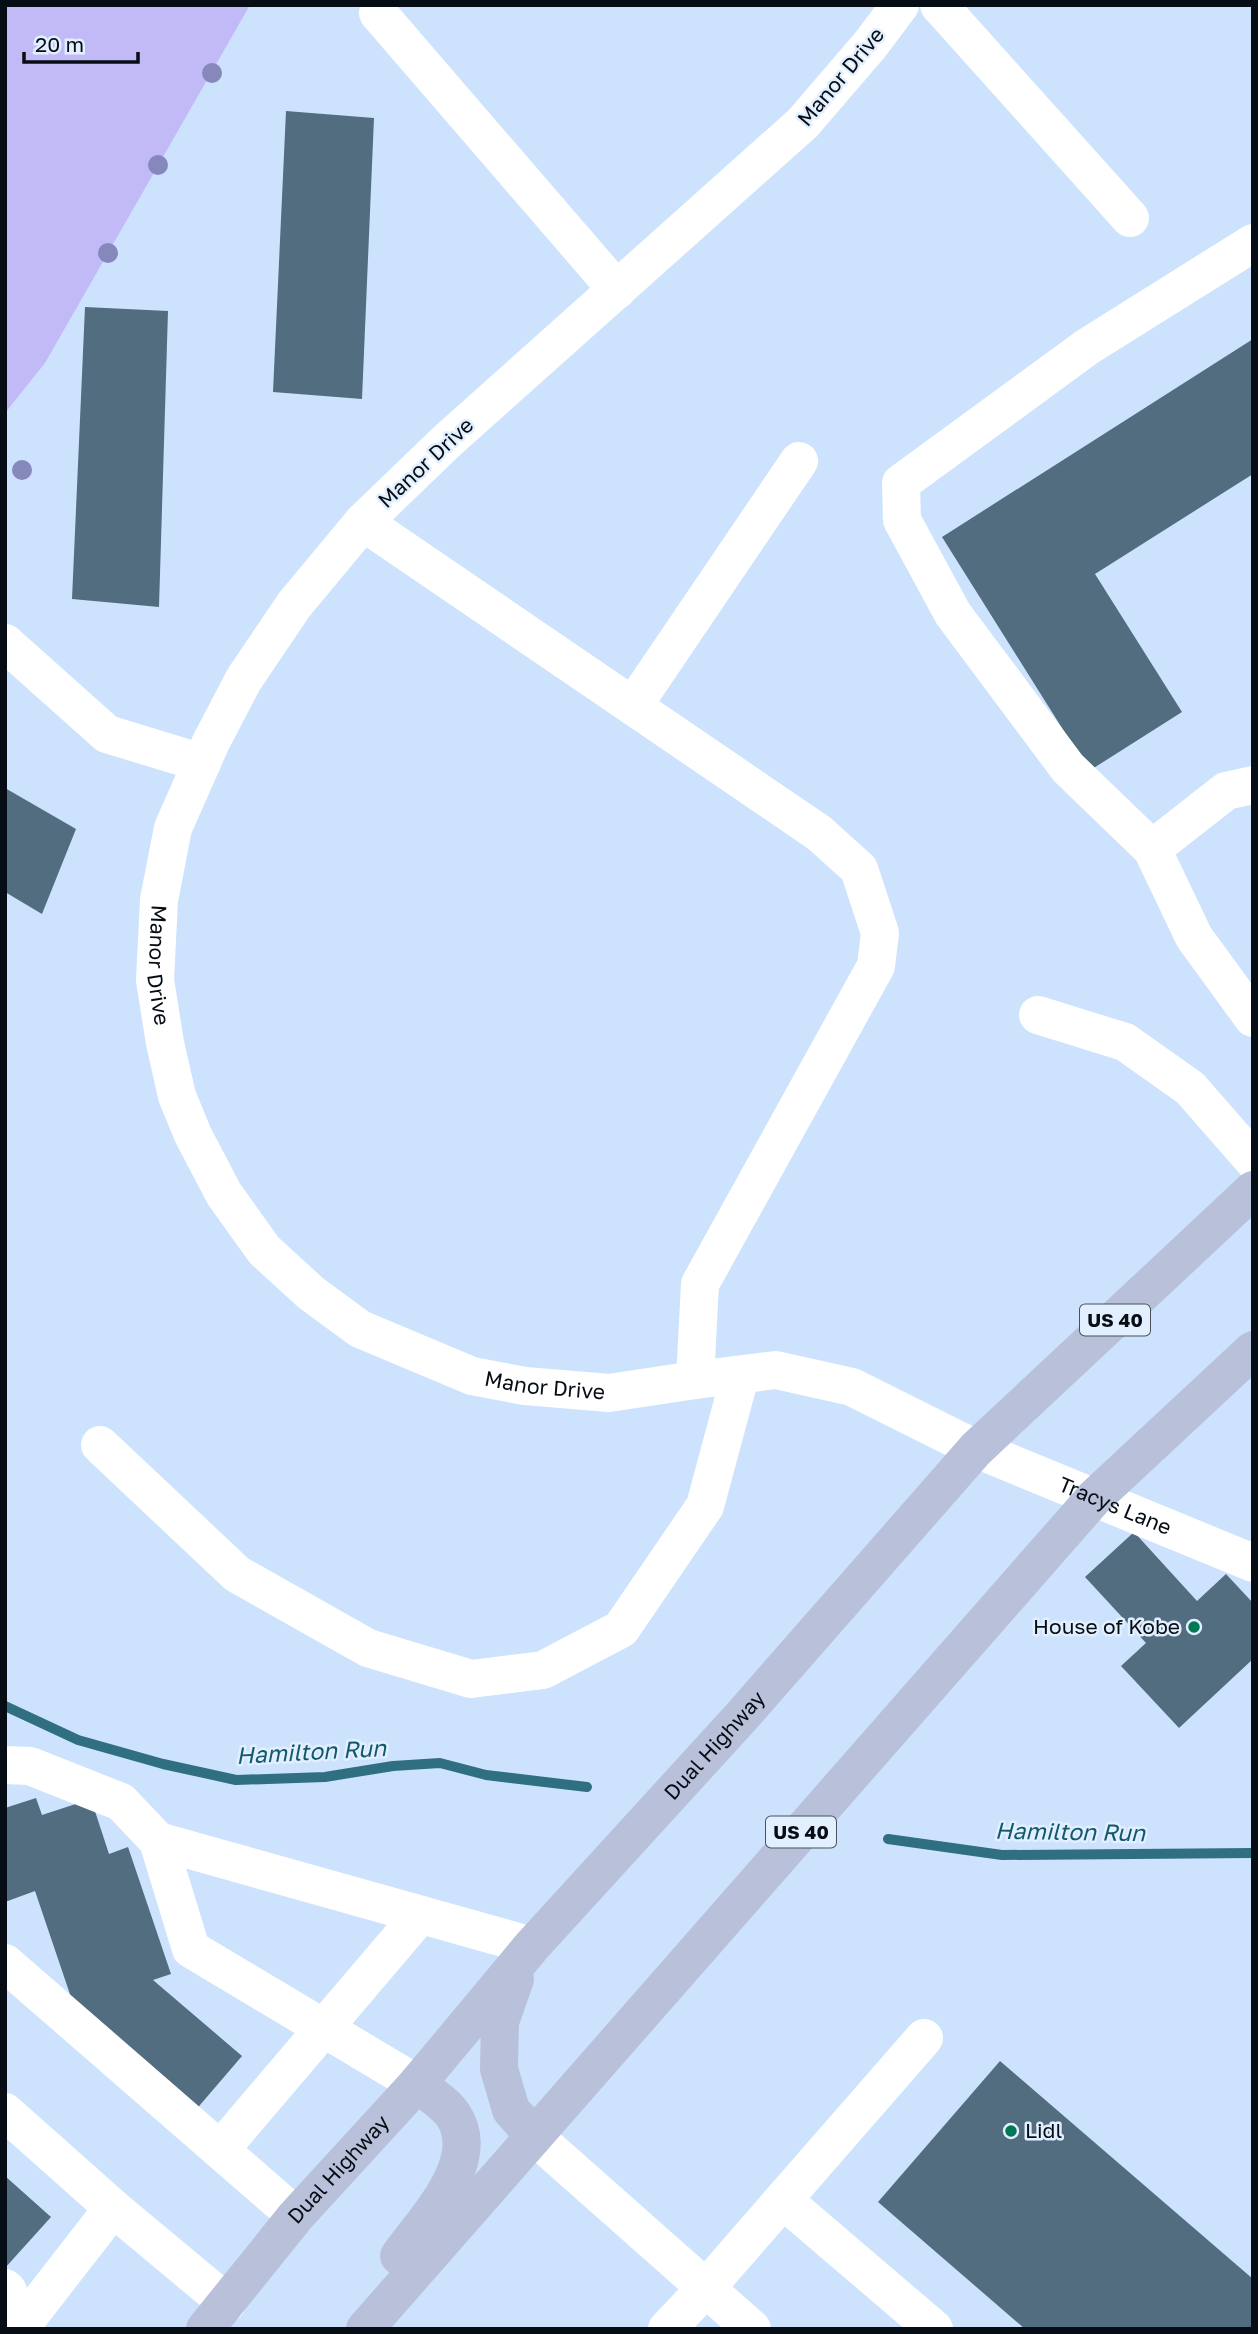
<svg xmlns="http://www.w3.org/2000/svg" width="1258" height="2334" viewBox="0 0 1258 2334" font-family="'Golos Text',sans-serif">
<rect width="100%" height="100%" fill="#cde3fd"/>
<!-- grass -->
<path fill="#c1baf7" d="M 5,5 L 250,5 L 45,363 L 5,413 Z"/>
<g fill="none" stroke-linecap="round" stroke-linejoin="round">
<!-- stream -->
<g stroke="#306e81" stroke-width="10">
<path d="M 5,1706 L 78,1740 L 163,1764 L 236,1780 L 325,1777 L 393,1766 L 440,1763 L 486,1775 L 587,1787"/>
<path d="M 888,1839 L 1002,1855 L 1253,1853"/>
</g>
</g>
<!-- building -->
<g fill="#526d7f">
<path d="M 286,111 L 374,118 L 362,399 L 273,392 Z"/>
<path d="M 85,307 L 168,311 L 159,607 L 72,599 Z"/>
<path d="M 1253,339 L 1253,474 L 1095,574 L 1182,712 L 1089,771 L 942,537 Z"/>
<path d="M 5,788 L 76,829 L 42,914 L 5,892 Z"/>
<path d="M 1134,1532 L 1197,1601 L 1226,1574 L 1253,1603 L 1253,1659 L 1179,1728 L 1121,1666 L 1146,1643 L 1085,1577 Z"/>
<path d="M 36,1798 L 42,1815 L 91,1799 L 109,1854 L 128,1847 L 171,1974 L 153,1980 L 242,2056 L 194,2112 L 76,2012 L 35,1891 L 5,1902 L 5,1808 Z"/>
<path d="M 1000,2061 L 1253,2279 L 1253,2329 L 1025,2329 L 878,2202 Z"/>
<path d="M 5,2176 L 51,2217 L 5,2268 Z"/>
</g>
<g fill="none" stroke-linecap="round" stroke-linejoin="round">
<!-- minor -->
<g stroke="#fff" stroke-width="38">
<path id="s1" d="M 900,5 L 870,45 L 803,123 L 446,442 L 363,522 L 294,605 L 244,679 L 211,742 L 173,828 L 159,900 L 155,980 L 165,1043 L 177,1096 L 193,1135 L 224,1194 L 264,1250 L 311,1293 L 360,1329 L 472,1376 L 525,1386 L 609,1393 L 695,1380 L 776,1370 L 852,1387 L 976,1449 L 1253,1563"/>
<path d="M 939,5 L 1130,218"/>
<path d="M 378,13 L 617,290"/>
<path d="M 1253,243 L 1087,347 L 901,483 L 902,520 L 953,614 L 1068,768 L 1152,849 L 1194,937 L 1253,1018"/>
<path d="M 363,522 L 819,833 L 859,869 L 880,933 L 876,966 L 700,1284 L 695,1380"/>
<path d="M 5,643 L 107,734 L 202,763"/>
<path d="M 633,706 L 799,461"/>
<path d="M 1152,849 L 1226,791 L 1253,785"/>
<path d="M 1038,1015 L 1125,1042 L 1190,1088 L 1253,1160"/>
<path d="M 100,1445 L 237,1574 L 368,1648 L 471,1679 L 543,1670 L 621,1629 L 705,1506 L 740,1376"/>
<path d="M 5,1765 L 30,1766 L 121,1802 L 158,1841 L 191,1949 L 417,2084"/>
<path d="M 158,1841 L 532,1946"/>
<path d="M 5,1963 L 296,2216"/>
<path d="M 5,2112 L 113,2208"/>
<path d="M 534,2136 L 752,2329"/>
<path d="M 220,2150 L 420,1915"/>
<path d="M 783,2200 L 934,2329"/>
<path d="M 5,2288 L 8,2291 L 13,2309 L 26,2320 L 113,2208 L 227,2303"/>
<path d="M 667,2329 L 706,2288 L 924,2038"/>
</g>
<!-- major -->
<g stroke="#b9c1da" stroke-width="38">
<path d="M 515,1979 L 500,2022 L 499,2069 L 511,2110 L 534,2136"/>
<path d="M 399,2256 C 424,2221 484,2161 453,2115 C 445,2103 428,2093 417,2084"/>
<path id="s2" d="M 205,2329 L 296,2216 L 417,2084 L 532,1946 L 742,1716 L 976,1449 L 1253,1190"/>
<path d="M 365,2329 L 1094,1498 L 1253,1350"/>
</g>
</g>
<!-- trees -->
<g fill="#8687bb">
<circle cx="212" cy="73" r="10"/>
<circle cx="158" cy="165" r="10"/>
<circle cx="108" cy="253" r="10"/>
<circle cx="22" cy="470" r="10"/>
</g>
<!-- markers -->
<g fill="#027753" stroke="#e2efff" stroke-width="2.5">
<circle cx="1194" cy="1627" r="7"/>
<circle cx="1011" cy="2131" r="7"/>
</g>
<g text-anchor="middle" stroke-width="5" stroke-linejoin="round" paint-order="stroke">
<!-- shield labels -->
<g fill="#e2efff" stroke="#49515b" stroke-width="2">
<rect x="1080" y="1304.5" width="70" height="31" rx="5"/>
<rect x="766" y="1816.5" width="70" height="31" rx="5"/>
</g>
<g font-size="19" font-weight="bold" fill="#070d15">
<text x="1115" y="1327">US 40</text>
<text x="801" y="1839">US 40</text>
</g>
<!-- street labels -->
<g font-size="21" fill="#070d15" stroke="#e2efff">
<text transform="translate(841 77) rotate(-50)" y="7">Manor Drive</text>
<text transform="translate(426 463) rotate(-43)" y="7">Manor Drive</text>
<text dy="7" stroke="none"><textPath href="#s1" startOffset="1248">Manor Drive</textPath></text>
<text dy="7" stroke="none"><textPath href="#s1" startOffset="1878">Manor Drive</textPath></text>
<text dy="7" stroke="none"><textPath href="#s1" startOffset="2478">Tracys Lane</textPath></text>
<text dy="7" stroke="none"><textPath href="#s2" startOffset="775">Dual Highway</textPath></text>
<text dy="7" stroke="none"><textPath href="#s2" startOffset="208">Dual Highway</textPath></text>
</g>
<!-- poi labels -->
<g font-size="21" fill="#070d15" stroke="#e2efff" text-anchor="end">
<text x="1180" y="1634">House of Kobe</text>
<text x="1025" y="2138" text-anchor="start">Lidl</text>
</g>
<!-- water labels -->
<g font-size="23" font-style="italic" fill="#12596a" stroke="#e2efff">
<text transform="translate(311 1752) rotate(-3)" y="8">Hamilton Run</text>
<text transform="translate(1070 1832) rotate(1)" y="8">Hamilton Run</text>
</g>
</g>
<!-- border -->
<rect width="1258" height="2334" fill="none" stroke="#070d15" stroke-width="14"/>
<!-- scale -->
<path d="M24 52v10h114v-10" fill="none" stroke="#070d15" stroke-width="3.5"/>
<text x="35" y="52" font-size="21" fill="#070d15" stroke="#e2efff" stroke-width="5" paint-order="stroke">20 m</text>
</svg>
